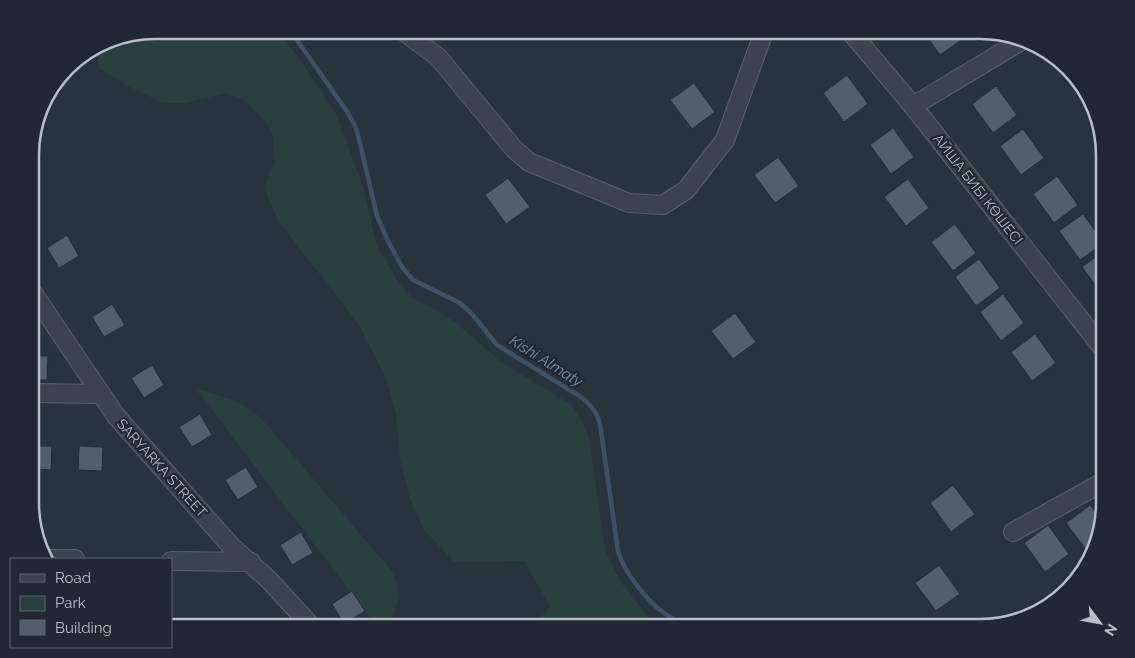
<svg xmlns="http://www.w3.org/2000/svg" width="1135" height="658" viewBox="0 0 1135 658" font-family="Raleway,sans-serif">
<rect width="100%" height="100%" fill="#27333d"/>
<!-- green -->
<g fill="#2a403f">
<path d="M 155,30 L 235,31 L 278,30 L 299,58 L 337,116 L 363,187 L 377,246 L 400,285 L 414,299 L 438,311 L 456,323 L 501,362 L 570,404 C 579,415 585,425 589,438 L 605,550 L 620,581 L 651,621 L 660,628 L 533,628 L 534,625 L 550,606 L 524,561 L 454,562 L 424,530 L 410,499 L 400,459 L 396,414 L 385,376 L 359,325 L 279,222 L 267,196 L 266,181 L 275,163 L 273,135 L 265,121 L 245,101 L 226,93 L 186,103 L 163,103 L 128,86 L 99,68 L 96,46 L 107,39 Z"/>
<path d="M 195,388 C 223,397 241,399 263,420 L 392,571 L 397,585 L 398,602 L 388,628 L 378,628 Z"/>
</g>
<g fill="none" stroke-linecap="round" stroke-linejoin="round">
<!-- stream -->
<path stroke="#3f5265" stroke-width="4.5" d="M 290,30 L 348,113 L 356,128 L 359,139 L 377,216 L 388,241 L 402,267 L 413,280 L 460,303 L 472,314 L 497,345 L 581,397 C 591,405 597,412 600,424 L 618,551 C 624,572 647,601 664,613 C 673,620 682,623 692,628"/>
</g>
<!-- building -->
<g fill="#535e6b" stroke="#222b35">
<path d="M 922,30 L 958,30 L 964,38 L 940,55 Z"/>
<path d="M 847,75 L 868,104 L 844,122 L 823,93 Z"/>
<path d="M 694,83 L 715,112 L 692,129 L 670,100 Z"/>
<path d="M 996,86 L 1017,115 L 993,133 L 972,104 Z"/>
<path d="M 893,128 L 914,157 L 891,174 L 870,145 Z"/>
<path d="M 1023,129 L 1044,158 L 1021,175 L 1000,146 Z"/>
<path d="M 778,157 L 799,186 L 775,203 L 754,175 Z"/>
<path d="M 1057,176 L 1078,205 L 1054,223 L 1033,194 Z"/>
<path d="M 508,178 L 530,207 L 506,224 L 485,195 Z"/>
<path d="M 908,179 L 929,208 L 906,226 L 884,197 Z"/>
<path d="M 1083,214 L 1104,243 L 1080,260 L 1059,231 Z"/>
<path d="M 955,224 L 976,253 L 953,271 L 931,242 Z"/>
<path d="M 67,235 L 79,256 L 59,268 L 47,248 Z"/>
<path d="M 1105,250 L 1105,294 L 1103,296 L 1082,267 Z"/>
<path d="M 979,259 L 1000,288 L 976,306 L 955,277 Z"/>
<path d="M 1003,294 L 1024,323 L 1001,341 L 980,312 Z"/>
<path d="M 112,304 L 125,325 L 104,337 L 92,317 Z"/>
<path d="M 735,313 L 756,342 L 733,359 L 711,331 Z"/>
<path d="M 1035,334 L 1056,363 L 1032,381 L 1011,352 Z"/>
<path d="M 31,356 L 48,356 L 47,380 L 31,380 Z"/>
<path d="M 152,365 L 164,385 L 144,398 L 131,378 Z"/>
<path d="M 200,414 L 212,435 L 192,447 L 179,427 Z"/>
<path d="M 31,446 L 52,446 L 51,470 L 31,469 Z"/>
<path d="M 79,446 L 103,447 L 102,471 L 78,470 Z"/>
<path d="M 246,467 L 258,487 L 238,500 L 225,480 Z"/>
<path d="M 953,485 L 975,514 L 951,532 L 930,503 Z"/>
<path d="M 1090,505 L 1102,521 L 1094,547 L 1087,551 L 1066,523 Z"/>
<path d="M 1048,525 L 1069,554 L 1045,572 L 1024,543 Z"/>
<path d="M 301,532 L 313,553 L 292,565 L 280,545 Z"/>
<path d="M 939,565 L 960,594 L 936,611 L 915,583 Z"/>
<path d="M 352,591 L 365,611 L 344,624 L 332,604 Z"/>
</g>
<g fill="none" stroke-linecap="round" stroke-linejoin="round">
<!-- minor casing -->
<g stroke="#59626b" stroke-width="20">
<g id="minor">
<path d="M 402,30 L 438,57 L 514,149 L 529,162 L 629,203 L 663,205 L 686,190 L 725,140 L 762,37 L 762,30"/>
<path d="M 849,30 L 913,106 L 1105,351"/>
<path d="M 913,106 L 1021,41"/>
<path d="M 31,290 L 116,416 L 231,546 L 269,580 L 313,628"/>
<path d="M 31,393 L 100,394"/>
<path d="M 1013,532 L 1105,481"/>
<path d="M 46,559 L 75,559"/>
<path d="M 171,561 L 251,562"/>
</g>
</g>
<!-- minor -->
<use href="#minor" stroke="#3b444e" stroke-width="18"/>
</g>
<g text-anchor="middle" stroke-width="4.5" stroke-linejoin="round" paint-order="stroke">
<!-- street labels -->
<g font-size="14" fill="#b7bfc8" stroke="#202933">
<text transform="translate(978 189) rotate(52)" y="5">АЙША БИБІ КӨШЕСІ</text>
<text transform="translate(162 468) rotate(48)" y="5">SARYARKA STREET</text>
</g>
<!-- water labels -->
<g font-size="15" font-style="italic" fill="#7b92a9" stroke="#202933">
<text transform="translate(546 361) rotate(32)" y="5">Kіshі Almaty</text>
</g>
</g>
<!-- crop -->
<path d="M0 0H1135V658H0ZM155 39H980A116 116 0 0 1 1096 155V503A116 116 0 0 1 980 619H155A116 116 0 0 1 39 503V155A116 116 0 0 1 155 39Z" fill="#202933" fill-rule="evenodd"/>
<path fill="none" stroke="#b7bfc8" stroke-width="2.5" d="M155 39H980A116 116 0 0 1 1096 155V503A116 116 0 0 1 980 619H155A116 116 0 0 1 39 503V155A116 116 0 0 1 155 39Z"/>
<!-- legend -->
<rect x="10" y="558" width="162" height="90" fill="#202933" stroke="#5c656f"/>
<rect x="20" y="574" width="25" height="8" fill="#3b444e" stroke="#5c656f"/>
<text x="55" y="583" font-size="15" fill="#b7bfc8">Road</text>
<rect x="20" y="596" width="25" height="15" fill="#2a403f" stroke="#5c656f"/>
<text x="55" y="608" font-size="15" fill="#b7bfc8">Park</text>
<rect x="20" y="620" width="25" height="15" fill="#535e6b" stroke="#5c656f"/>
<text x="55" y="633" font-size="15" fill="#b7bfc8">Building</text>
<!-- north arrow -->
<g transform="translate(1100 623) rotate(122)" stroke="#202933" stroke-width="4" paint-order="stroke">
<path d="M0-4L9 19L0 12L-9 19Z" fill="#b7bfc8"/>
<text y="-8" font-size="14" font-weight="bold" text-anchor="middle" fill="#b7bfc8">N</text>
</g>
</svg>
